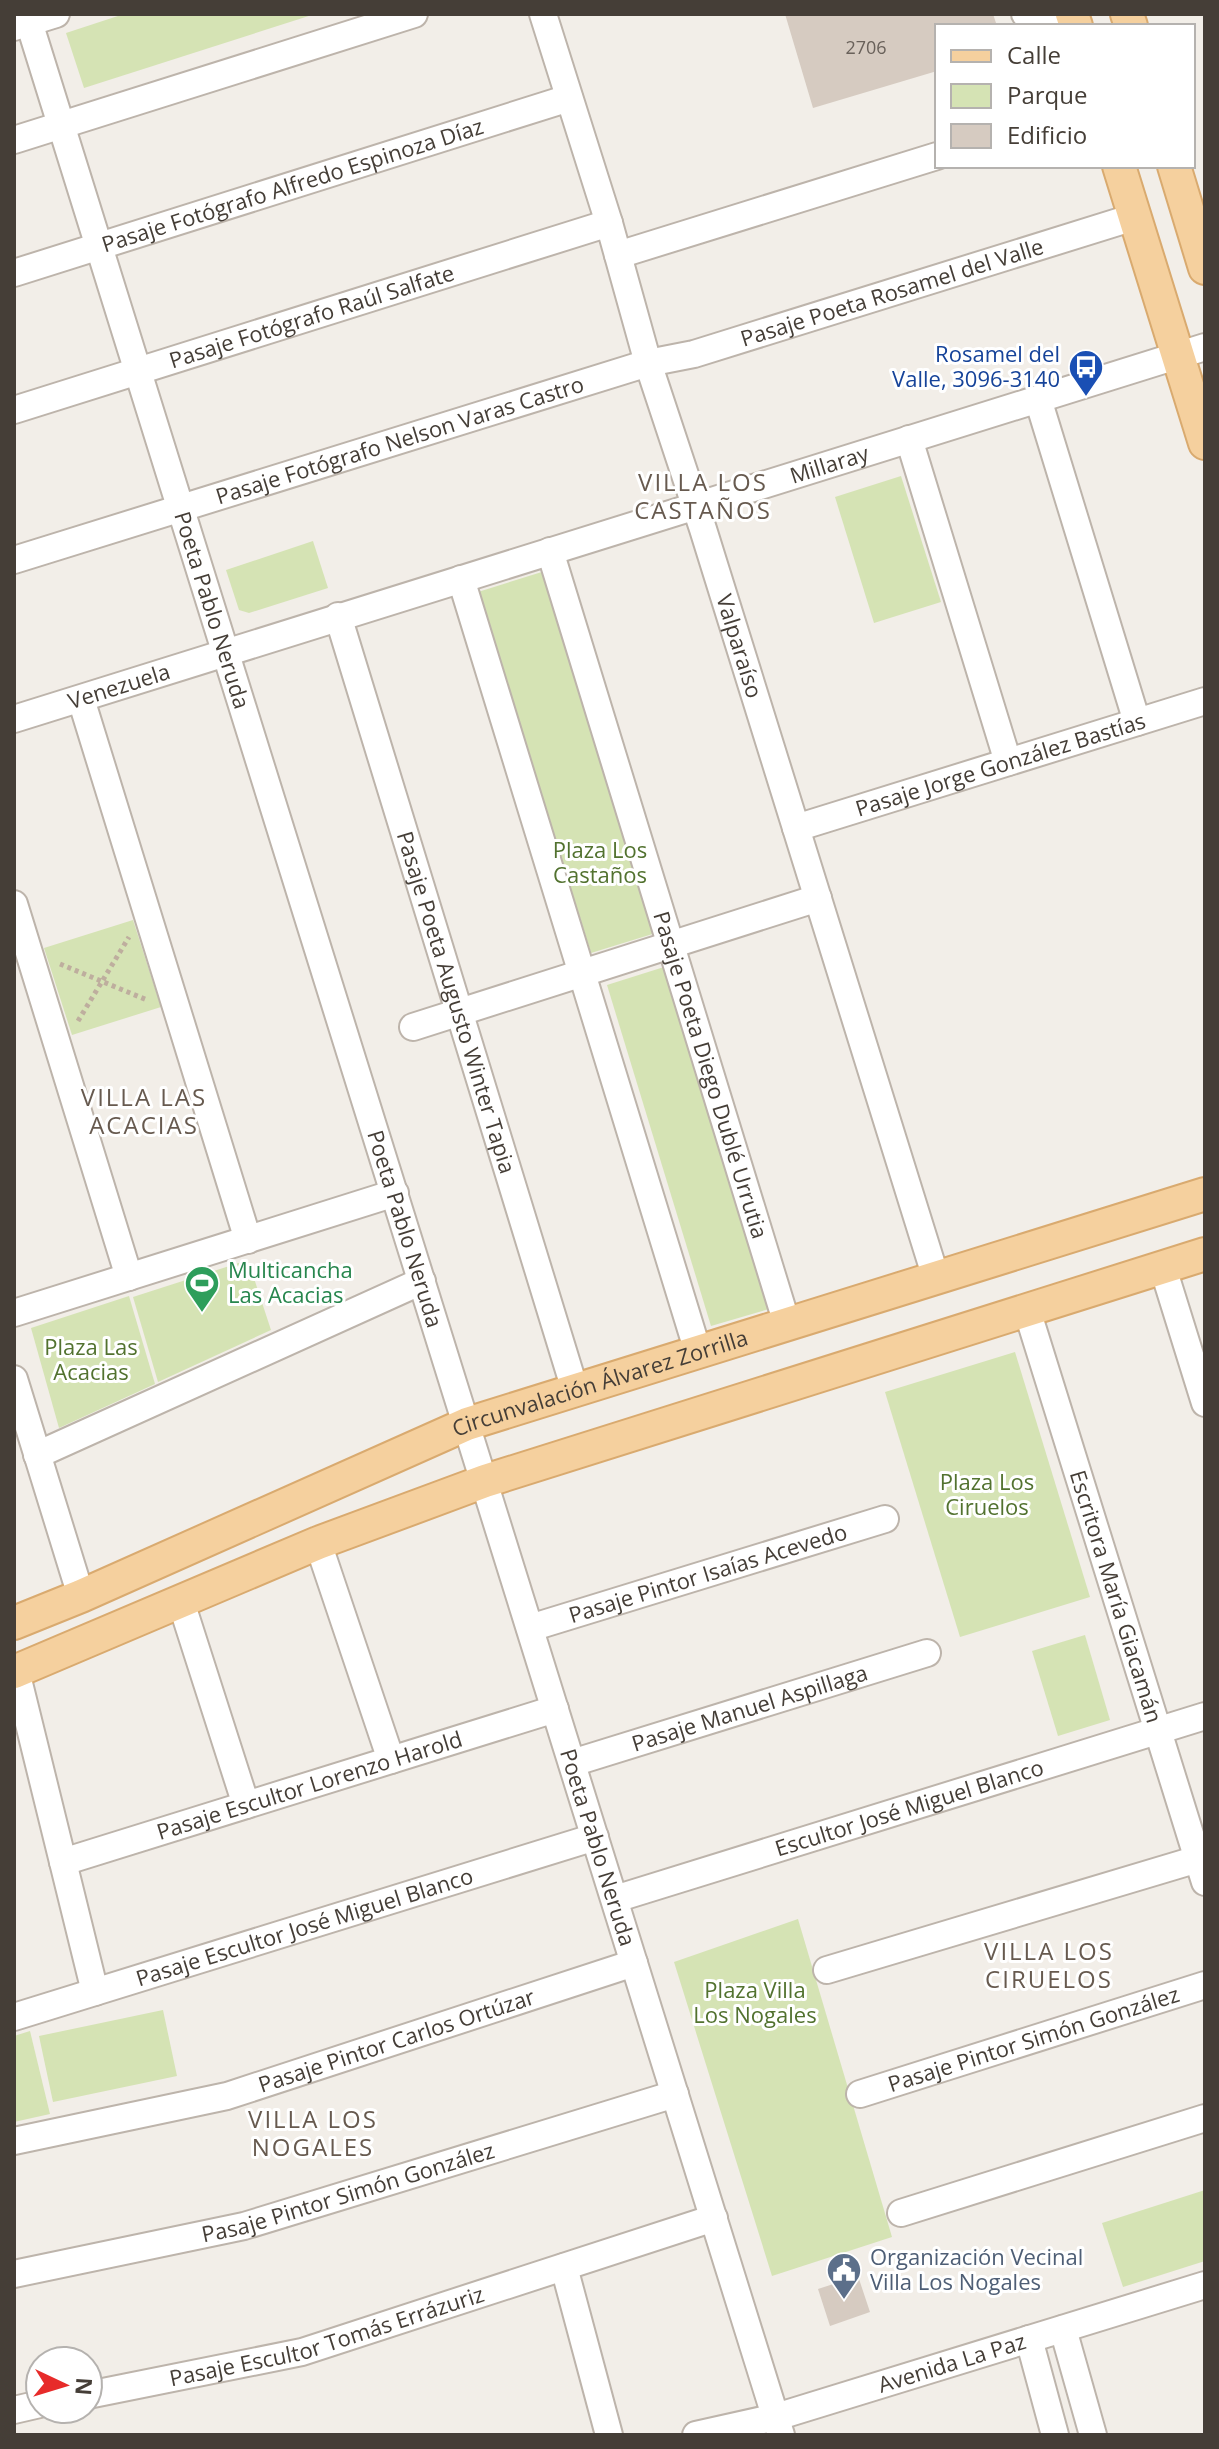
<svg xmlns="http://www.w3.org/2000/svg" width="1219" height="2449" viewBox="0 0 1219 2449" font-family="'Open Sans',sans-serif">
<rect width="100%" height="100%" fill="#f2eee8"/>
<!-- green -->
<g fill="#d5e3b4">
<path d="M 124,14 L 315,14 L 84,88 L 66,33 Z"/>
<path d="M 901,476 L 941,602 L 874,623 L 835,497 Z"/>
<path d="M 313,541 L 328,588 L 249,613 L 239,610 L 226,570 Z"/>
<path d="M 545,571 L 659,932 L 591,953 L 478,592 Z"/>
<path d="M 133,920 L 161,1007 L 72,1035 L 44,948 Z"/>
<path d="M 664,967 L 769,1309 L 711,1326 L 607,985 Z"/>
<path d="M 248,1260 L 271,1330 L 158,1382 L 133,1297 Z"/>
<path d="M 129,1296 L 155,1384 L 59,1428 L 31,1328 Z"/>
<path d="M 1015,1352 L 1090,1597 L 960,1637 L 885,1392 Z"/>
<path d="M 1085,1635 L 1110,1720 L 1058,1736 L 1032,1651 Z"/>
<path d="M 798,1919 L 892,2237 L 772,2276 L 674,1962 Z"/>
<path d="M 163,2010 L 177,2076 L 53,2102 L 39,2036 Z"/>
<path d="M 30,2031 L 50,2114 L 14,2122 L 14,2036 Z"/>
<path d="M 1205,2190 L 1205,2261 L 1123,2287 L 1102,2223 Z"/>
</g>
<!-- building -->
<g fill="#d6cbc1">
<path d="M 785,14 L 993,14 L 997,26 L 937,26 L 937,71 L 813,108 Z"/>
<path d="M 858,2276 L 870,2312 L 830,2326 L 818,2289 Z"/>
</g>
<g fill="none" stroke-linecap="round" stroke-linejoin="round">
<!-- minor casing -->
<g stroke="#bdb4ab" stroke-width="30">
<g id="minor">
<path id="s1" d="M 543,14 L 609,223 L 648,363 L 703,529 L 936,1278"/>
<path d="M 1025,14 L 1074,21"/>
<path id="s2" d="M 29,22 L 781,2435"/>
<path d="M 14,27 L 56,14"/>
<path d="M 14,140 L 414,14"/>
<path d="M 618,255 L 937,156"/>
<path id="s3" d="M 14,273 L 569,98"/>
<path d="M 1038,399 L 1137,722"/>
<path id="s4" d="M 14,410 L 609,223"/>
<path d="M 909,439 L 1008,762"/>
<path id="s5" d="M 550,551 L 787,1324"/>
<path id="s6" d="M 14,560 L 648,363 L 694,354 L 1134,217"/>
<path d="M 461,579 L 698,1352"/>
<path id="s7" d="M 338,616 L 575,1390"/>
<path d="M 81,699 L 248,1240"/>
<path id="s8" d="M 14,719 L 1205,347"/>
<path id="s9" d="M 796,828 L 1205,701"/>
<path d="M 14,904 L 129,1277"/>
<path d="M 413,1027 L 818,898"/>
<path d="M 1163,1268 L 1205,1403"/>
<path id="s10" d="M 1027,1310 L 1205,1882"/>
<path d="M 14,1313 L 395,1193"/>
<path d="M 14,1379 L 81,1596"/>
<path d="M 37,1455 L 422,1281"/>
<path d="M 318,1543 L 391,1760"/>
<path d="M 181,1602 L 246,1805"/>
<path id="s11" d="M 530,1628 L 885,1519"/>
<path d="M 16,1671 L 95,1992"/>
<path id="s12" d="M 572,1763 L 927,1653"/>
<path id="s13" d="M 63,1862 L 555,1709"/>
<path id="s14" d="M 615,1899 L 1205,1716"/>
<path d="M 827,1970 L 1198,1859"/>
<path id="s15" d="M 14,2017 L 595,1837"/>
<path id="s16" d="M 860,2094 L 1205,1985"/>
<path id="s17" d="M 14,2141 L 227,2096 L 634,1963"/>
<path d="M 901,2213 L 1205,2118"/>
<path d="M 564,2267 L 609,2435"/>
<path id="s18" d="M 14,2274 L 244,2226 L 675,2094"/>
<path d="M 1063,2329 L 1093,2435"/>
<path d="M 1029,2339 L 1055,2435"/>
<path id="s19" d="M 88,2395 L 302,2352 L 714,2218"/>
<path d="M 14,2410 L 40,2404"/>
<path id="s20" d="M 696,2435 L 776,2417 L 1205,2285"/>
</g>
</g>
<!-- major casing -->
<g stroke="#d9aa6f" stroke-width="36">
<g id="major">
<path d="M 1072,14 L 1076,26"/>
<path d="M 1127,14 L 1131,26"/>
<path d="M 1119,166 L 1205,443"/>
<path d="M 1174,166 L 1205,268"/>
<path id="s21" d="M 14,1623 L 81,1596 L 467,1424 L 1205,1194"/>
<path d="M 14,1672 L 318,1543 L 485,1481 L 1205,1254"/>
</g>
</g>
<!-- path -->
<g stroke="#beae9e" stroke-width="5" stroke-dasharray="4 4" stroke-linecap="butt">
<path d="M 60,964 L 147,1000"/>
<path d="M 78,1021 L 129,937"/>
</g>
<!-- minor -->
<use href="#minor" stroke="#fff" stroke-width="26"/>
<!-- major -->
<use href="#major" stroke="#f5d09e" stroke-width="32"/>
</g>
<!-- icons -->
<defs>
<g id="bus-pin" transform="scale(1.8)"><path d="M0 17L-7.5 6A9.5 9.5 0 1 1 7.5 6Z" fill="#1a4fb4" stroke="#fff"/><path d="M-5-6H5V4H4V6H2V4H-2V6H-4V4H-5ZM-3.5-4V0h7V-4ZM-3.5 1.2v1.5H-2V1.2ZM2 1.2v1.5H3.5V1.2Z" fill="#fff"/></g>
<g id="stadium-pin" transform="scale(1.8)"><path d="M0 17L-7.5 6A9.5 9.5 0 1 1 7.5 6Z" fill="#2e9e5b" stroke="#fff"/><path d="M0-5a6.5 5 0 1 0 0 10a6.5 5 0 1 0 0-10ZM-3.5-1.8h7v3.6h-7Z" fill="#fff"/></g>
<g id="civic-pin" transform="scale(1.8)"><path d="M0 17L-7.5 6A9.5 9.5 0 1 1 7.5 6Z" fill="#5c6f8a" stroke="#fff"/><path d="M-.6-6.5H3V-4.5H.6V-3L4-1V1h2V6H-6V1h2V-1L-.6-3ZM-1.2 2.5V6h2.4V2.5Z" fill="#fff"/></g>
</defs>
<g fill-rule="evenodd">
<use href="#bus-pin" x="1086" y="367"/>
<use href="#stadium-pin" x="202" y="1283"/>
<use href="#civic-pin" x="844" y="2270"/>
</g>
<g text-anchor="middle" stroke-width="6" stroke-linejoin="round" paint-order="stroke">
<!-- number labels -->
<g font-size="18" fill="#69615a">
<text x="866" y="54">2706</text>
</g>
<!-- street labels -->
<g font-size="22" fill="#453e37" stroke="#fff">
<text dy="8" stroke="none"><textPath href="#s3" startOffset="292">Pasaje Fotógrafo Alfredo Espinoza Díaz</textPath></text>
<text dy="8" stroke="none"><textPath href="#s6" startOffset="918">Pasaje Poeta Rosamel del Valle</textPath></text>
<text dy="8" stroke="none"><textPath href="#s4" startOffset="312">Pasaje Fotógrafo Raúl Salfate</textPath></text>
<text dy="8" stroke="none"><textPath href="#s6" startOffset="404">Pasaje Fotógrafo Nelson Varas Castro</textPath></text>
<text dy="8" stroke="none"><textPath href="#s8" startOffset="854">Millaray</textPath></text>
<text dy="8" stroke="none"><textPath href="#s2" startOffset="616">Poeta Pablo Neruda</textPath></text>
<text dy="8" stroke="none"><textPath href="#s1" startOffset="662">Valparaíso</textPath></text>
<text dy="8" stroke="none"><textPath href="#s8" startOffset="110">Venezuela</textPath></text>
<text dy="8" stroke="none"><textPath href="#s9" startOffset="214">Pasaje Jorge González Bastías</textPath></text>
<text dy="8" stroke="none"><textPath href="#s7" startOffset="404">Pasaje Poeta Augusto Winter Tapia</textPath></text>
<text dy="8" stroke="none"><textPath href="#s5" startOffset="548">Pasaje Poeta Diego Dublé Urrutia</textPath></text>
<text dy="8" stroke="none"><textPath href="#s2" startOffset="1264">Poeta Pablo Neruda</textPath></text>
<text dy="8" stroke="none"><textPath href="#s21" startOffset="634">Circunvalación Álvarez Zorrilla</textPath></text>
<text dy="8" stroke="none"><textPath href="#s11" startOffset="186">Pasaje Pintor Isaías Acevedo</textPath></text>
<text dy="8" stroke="none"><textPath href="#s10" startOffset="300">Escritora María Giacamán</textPath></text>
<text dy="8" stroke="none"><textPath href="#s12" startOffset="186">Pasaje Manuel Aspillaga</textPath></text>
<text dy="8" stroke="none"><textPath href="#s13" startOffset="258">Pasaje Escultor Lorenzo Harold</textPath></text>
<text dy="8" stroke="none"><textPath href="#s14" startOffset="308">Escultor José Miguel Blanco</textPath></text>
<text dy="8" stroke="none"><textPath href="#s2" startOffset="1912">Poeta Pablo Neruda</textPath></text>
<text dy="8" stroke="none"><textPath href="#s15" startOffset="304">Pasaje Escultor José Miguel Blanco</textPath></text>
<text dy="8" stroke="none"><textPath href="#s16" startOffset="182">Pasaje Pintor Simón González</textPath></text>
<text dy="8" stroke="none"><textPath href="#s17" startOffset="396">Pasaje Pintor Carlos Ortúzar</textPath></text>
<text dy="8" stroke="none"><textPath href="#s18" startOffset="344">Pasaje Pintor Simón González</textPath></text>
<text dy="8" stroke="none"><textPath href="#s19" startOffset="246">Pasaje Escultor Tomás Errázuriz</textPath></text>
<text dy="8" stroke="none"><textPath href="#s20" startOffset="266">Avenida La Paz</textPath></text>
</g>
<!-- transit labels -->
<g font-size="22" fill="#164399" stroke="#fff" text-anchor="end">
<text x="1060" y="362">Rosamel del<tspan x="1060" dy="25">Valle, 3096-3140</tspan></text>
</g>
<!-- park labels -->
<g font-size="22" fill="#52722f" stroke="#fff">
<text x="600" y="858">Plaza Los<tspan x="600" dy="25">Castaños</tspan></text>
<text x="91" y="1355">Plaza Las<tspan x="91" dy="25">Acacias</tspan></text>
<text x="987" y="1490">Plaza Los<tspan x="987" dy="25">Ciruelos</tspan></text>
<text x="755" y="1998">Plaza Villa<tspan x="755" dy="25">Los Nogales</tspan></text>
</g>
<!-- leisure labels -->
<g font-size="22" fill="#27864d" stroke="#fff" text-anchor="start">
<text x="228" y="1278">Multicancha<tspan x="228" dy="25">Las Acacias</tspan></text>
</g>
<!-- service labels -->
<g font-size="22" fill="#4e5e75" stroke="#fff" text-anchor="start">
<text x="870" y="2265">Organización Vecinal<tspan x="870" dy="25">Villa Los Nogales</tspan></text>
</g>
<!-- neighbourhood labels -->
<g font-size="24" letter-spacing="2" fill="#675a4f" stroke="#fff">
<text x="703" y="491">VILLA LOS<tspan x="703" dy="28">CASTAÑOS</tspan></text>
<text x="144" y="1106">VILLA LAS<tspan x="144" dy="28">ACACIAS</tspan></text>
<text x="1049" y="1960">VILLA LOS<tspan x="1049" dy="28">CIRUELOS</tspan></text>
<text x="313" y="2128">VILLA LOS<tspan x="313" dy="28">NOGALES</tspan></text>
</g>
</g>
<!-- border -->
<rect width="1219" height="2449" fill="none" stroke="#453e37" stroke-width="32"/>
<!-- legend -->
<rect x="935" y="24" width="260" height="144" fill="#ffffff" stroke="#b5b2af" stroke-width="2"/>
<rect x="951" y="50" width="40" height="12" fill="#f5d09e" stroke="#b5b2af" stroke-width="2"/>
<text x="1007" y="64" font-size="24" fill="#453e37">Calle</text>
<rect x="951" y="84" width="40" height="24" fill="#d5e3b4" stroke="#b5b2af" stroke-width="2"/>
<text x="1007" y="104" font-size="24" fill="#453e37">Parque</text>
<rect x="951" y="124" width="40" height="24" fill="#d6cbc1" stroke="#b5b2af" stroke-width="2"/>
<text x="1007" y="144" font-size="24" fill="#453e37">Edificio</text>
<!-- north arrow -->
<g transform="translate(64 2385) rotate(94)"><circle r="38" fill="#ffffff" stroke="#b5b2af" stroke-width="2"/>
<path d="M0-6L14 30L0 20L-14 30Z" fill="#e72b2a"/>
<text y="-12" font-size="22" font-weight="bold" text-anchor="middle" fill="#453e37">N</text>
</g>
</svg>
